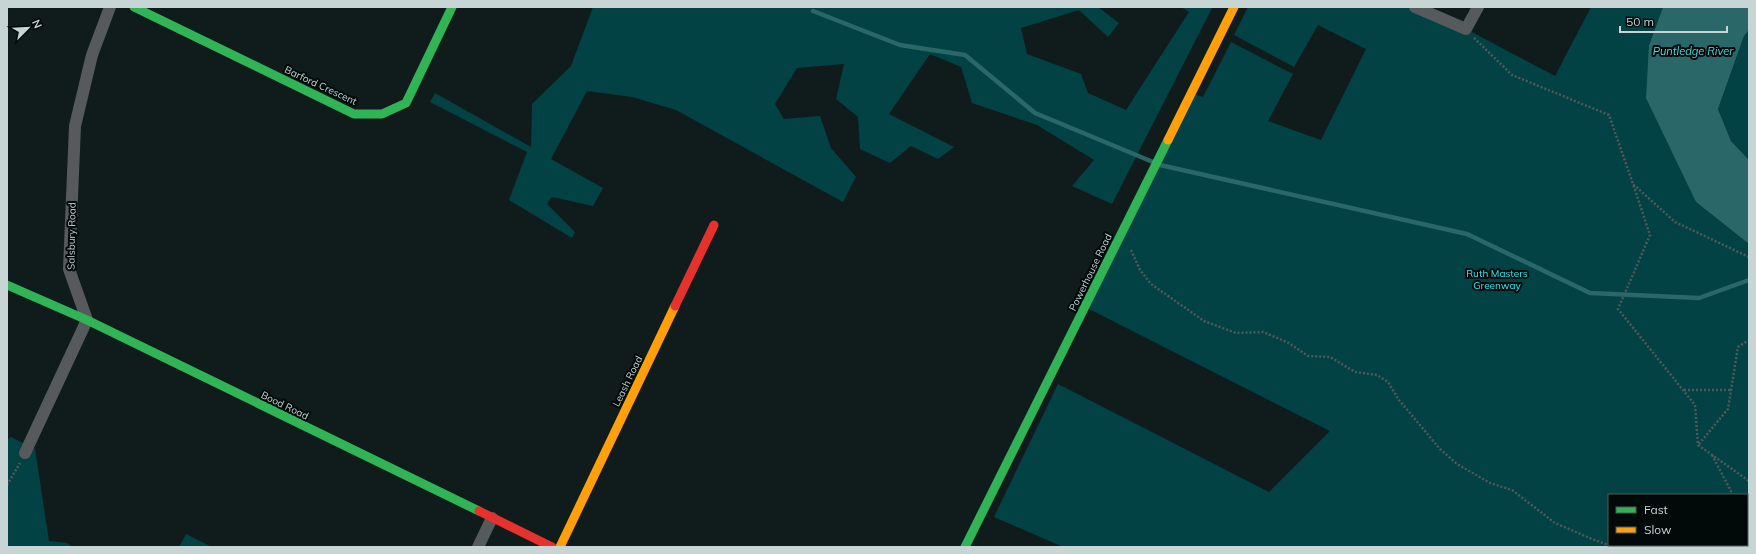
<svg xmlns="http://www.w3.org/2000/svg" width="1756" height="554" viewBox="0 0 1756 554" font-family="Mulish,sans-serif">
<rect width="100%" height="100%" fill="#101c1c"/>
<!-- green -->
<g fill="#024144" fill-rule="evenodd">
<path d="M 593,7 L 1098,7 L 1119,23 L 1108,37 L 1079,10 L 1021,28 L 1027,54 L 1081,74 L 1088,93 L 1126,110 L 1189,12 L 1181,7 L 1212,8 L 1112,204 L 1072,186 L 1094,160 L 1037,125 L 972,103 L 961,67 L 930,54 L 889,114 L 954,147 L 938,159 L 911,146 L 890,163 L 860,149 L 858,117 L 836,99 L 844,64 L 797,68 L 775,104 L 784,119 L 820,116 L 831,148 L 856,177 L 843,202 L 676,110 L 632,97 L 587,91 L 551,159 L 603,188 L 593,206 L 552,197 L 547,204 L 575,232 L 572,238 L 509,200 L 527,152 L 430,102 L 435,93 L 531,147 L 532,104 L 571,66 Z"/>
<path d="M 1248,7 L 1415,7 L 1466,29 L 1555,76 L 1591,7 L 1663,7 L 1649,45 L 1696,202 L 1749,244 L 1749,547 L 1063,547 L 994,517 L 1058,384 L 1269,492 L 1330,431 L 1085,307 L 1191,93 L 1203,97 L 1231,42 L 1293,74 L 1268,121 L 1321,140 L 1366,49 L 1318,25 L 1294,67 L 1234,35 ZM 1609,495 L 1747,495 L 1747,545 L 1609,545 Z"/>
<path d="M 1749,30 L 1749,160 L 1731,141 L 1718,109 L 1744,36 Z"/>
<path d="M 11,437 L 35,449 L 49,541 L 67,543 L 72,547 L 7,547 L 7,440 Z"/>
<path d="M 186,534 L 212,547 L 179,547 Z"/>
</g>
<!-- water -->
<path fill="#296769" d="M 1663,7 L 1749,7 L 1749,30 L 1744,36 L 1718,109 L 1731,141 L 1749,160 L 1749,244 L 1696,202 L 1646,98 L 1649,45 Z"/>
<g fill="none" stroke-linecap="round" stroke-linejoin="round">
<!-- stream -->
<g stroke="#296769" stroke-width="4.5">
<path d="M 813,11 L 900,45 L 965,55 L 1035,113 L 1153,162"/>
<path d="M 1160,165 L 1467,234 L 1590,293 L 1699,298 L 1749,280"/>
</g>
<!-- path -->
<g stroke="#535959" stroke-width="2.5" stroke-dasharray="2 2" stroke-linecap="butt">
<path d="M 1474,38 L 1512,75 L 1609,115 L 1633,184"/>
<path d="M 1131,250 L 1140,270 L 1151,284 L 1204,321 L 1236,333 L 1263,332 L 1289,343 L 1308,356 L 1330,357 L 1355,372 L 1377,375 L 1388,382 L 1399,400 L 1440,449 L 1457,464 L 1490,483 L 1512,490 L 1555,523 L 1592,539 L 1614,547"/>
<path d="M 1749,257 L 1675,222 L 1633,184 L 1650,235 L 1618,309 L 1695,405 L 1698,445 L 1749,481"/>
<path d="M 1684,390 L 1731,390"/>
<path d="M 1699,444 L 1728,409 L 1738,347 L 1749,340"/>
<path d="M 1712,455 L 1733,495"/>
<path d="M 7,485 L 20,463"/>
<path d="M 1747,520 L 1749,524"/>
</g>
<!-- street -->
<g stroke="#565a5a" stroke-width="12">
<path d="M 1415,7 L 1466,29 L 1478,7"/>
<path d="M 25,453 L 87,320 L 69,269 L 75,126 L 92,55 L 110,7"/>
<path d="M 478,547 L 492,518"/>
</g>
<!-- fast -->
<g stroke="#30b455" stroke-width="9">
<path d="M 134,7 L 354,114 L 382,114 L 406,103 L 452,7"/>
<path d="M 7,285 L 87,320 L 479,511"/>
<path d="M 965,547 L 1168,140"/>
</g>
<!-- slow -->
<g stroke="#ff9f0a" stroke-width="9">
<path d="M 1168,140 L 1234,7"/>
<path d="M 560,547 L 675,306"/>
</g>
<!-- jam -->
<g stroke="#e5322d" stroke-width="9">
<path d="M 675,306 L 714,225"/>
<path d="M 479,511 L 552,547"/>
</g>
</g>
<g text-anchor="middle" stroke-width="4" stroke-linejoin="round" paint-order="stroke">
<!-- street labels -->
<g font-size="10" fill="#c7d5d5" stroke="#020909">
<text transform="translate(321 85) rotate(25)" y="4">Barford Crescent</text>
<text transform="translate(71 236) rotate(-89)" y="4">Salsbury Road</text>
<text transform="translate(1090 272) rotate(-64)" y="4">Powerhouse Road</text>
<text transform="translate(627 381) rotate(-64)" y="4">Leash Road</text>
<text transform="translate(285 405) rotate(26)" y="4">Bood Road</text>
</g>
<!-- park labels -->
<g font-size="10" fill="#32f0f7" stroke="#020909">
<text x="1497" y="277">Ruth Masters<tspan x="1497" dy="12">Greenway</tspan></text>
</g>
<!-- water labels -->
<g font-size="11" font-style="italic" fill="#59dadf" stroke="#020909">
<text x="1693" y="55">Puntledge River</text>
</g>
</g>
<!-- border -->
<rect width="1756" height="554" fill="none" stroke="#c7d5d5" stroke-width="16"/>
<!-- legend -->
<rect x="1608" y="494" width="140" height="52" fill="#020909" stroke="#515b5b"/>
<rect x="1616" y="507" width="20" height="6" fill="#30b455" stroke="#515b5b"/>
<text x="1644" y="514" font-size="12" fill="#c7d5d5">Fast</text>
<rect x="1616" y="527" width="20" height="6" fill="#ff9f0a" stroke="#515b5b"/>
<text x="1644" y="534" font-size="12" fill="#c7d5d5">Slow</text>
<!-- north arrow -->
<g transform="translate(28 28) rotate(66)" stroke="#020909" stroke-width="3" paint-order="stroke">
<path d="M0-3L7 15L0 10L-7 15Z" fill="#c7d5d5"/>
<text y="-6" font-size="11" font-weight="bold" text-anchor="middle" fill="#c7d5d5">N</text>
</g>
<!-- scale -->
<path d="M1620 26v6h107v-6" fill="none" stroke="#c7d5d5" stroke-width="2"/>
<text x="1626" y="26" font-size="12" fill="#c7d5d5" stroke="#020909" stroke-width="3" paint-order="stroke">50 m</text>
</svg>
